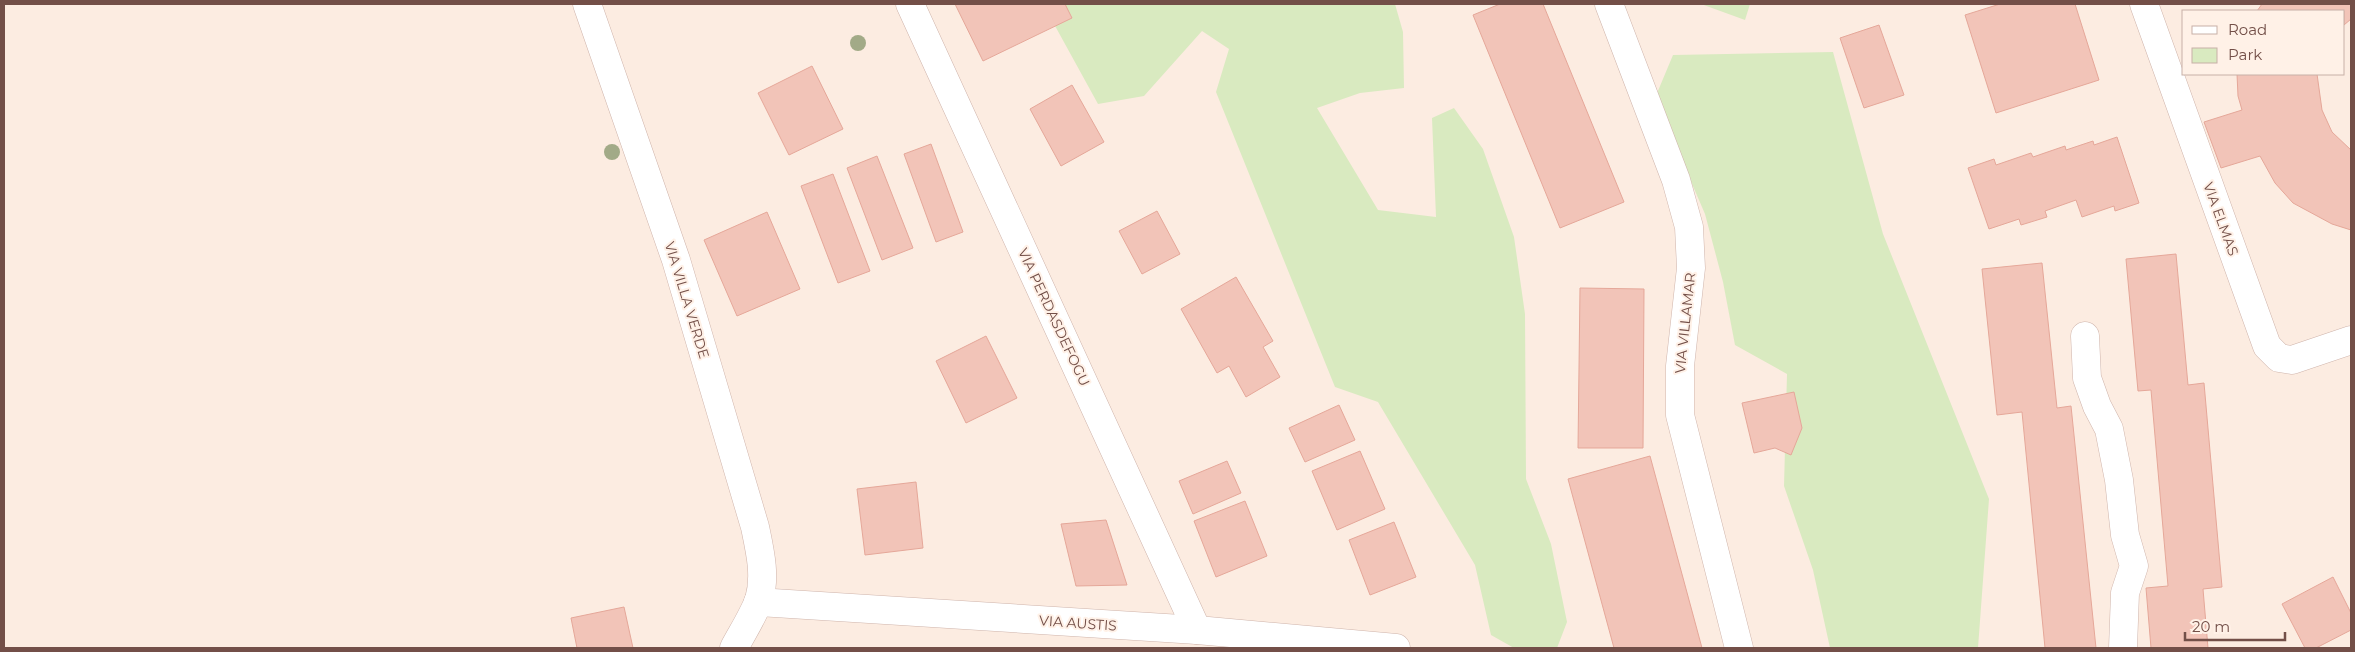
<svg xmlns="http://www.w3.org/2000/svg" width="2355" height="652" viewBox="0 0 2355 652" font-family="Montserrat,sans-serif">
<rect width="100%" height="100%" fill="#fcece1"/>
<!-- green -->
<g fill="#d9eac0">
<path d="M 1043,4 L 1395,4 L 1403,32 L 1404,88 L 1360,93 L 1317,108 L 1378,210 L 1436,217 L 1432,118 L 1454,108 L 1483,149 L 1514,237 L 1525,314 L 1526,479 L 1551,544 L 1567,622 L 1557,648 L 1514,648 L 1491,635 L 1475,565 L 1378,402 L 1335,387 L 1216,92 L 1229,49 L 1202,31 L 1144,96 L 1098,104 Z"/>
<path d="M 1701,4 L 1750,4 L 1745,20 Z"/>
<path d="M 1833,52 L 1883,234 L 1989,499 L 1978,648 L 1830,648 L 1813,570 L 1784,486 L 1787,374 L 1735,345 L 1723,282 L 1705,214 L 1655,98 L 1673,55 Z"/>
</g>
<!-- building -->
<g fill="#f2c4b8" stroke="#e5a799">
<path d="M 955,4 L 1065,4 L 1072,18 L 983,61 Z"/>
<path d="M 1500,4 L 1543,4 L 1624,202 L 1560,228 L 1473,15 Z"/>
<path d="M 2000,4 L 2075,4 L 2099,80 L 1996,113 L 1965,15 Z"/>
<path d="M 2262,4 L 2351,4 L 2351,19 L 2344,25 L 2344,11 L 2257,11 Z"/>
<path d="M 1879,25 L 1904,95 L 1864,108 L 1840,38 Z"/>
<path d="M 812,66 L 843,129 L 789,155 L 758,93 Z"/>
<path d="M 2237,74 L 2317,74 L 2322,110 L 2332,132 L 2351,150 L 2351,230 L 2332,224 L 2293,203 L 2275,183 L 2260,156 L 2221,168 L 2204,122 L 2242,110 L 2238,96 Z"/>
<path d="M 1072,85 L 1104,142 L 1061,166 L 1030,109 Z"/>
<path d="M 2117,137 L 2139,203 L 2115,211 L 2114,206 L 2082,217 L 2076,200 L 2045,211 L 2047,217 L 2021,225 L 2019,219 L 1989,229 L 1968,168 L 1994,159 L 1996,165 L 2031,153 L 2033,157 L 2065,146 L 2066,150 L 2093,141 L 2094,145 Z"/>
<path d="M 931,144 L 963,232 L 936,242 L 904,154 Z"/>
<path d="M 877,156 L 913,248 L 882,260 L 847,168 Z"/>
<path d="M 833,174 L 870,271 L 838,283 L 801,186 Z"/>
<path d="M 1157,211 L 1180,254 L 1142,274 L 1119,231 Z"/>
<path d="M 767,212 L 800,289 L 737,316 L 704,240 Z"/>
<path d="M 2176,254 L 2188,385 L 2204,383 L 2222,587 L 2203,589 L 2208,648 L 2151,648 L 2146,588 L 2168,586 L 2151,390 L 2138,391 L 2126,259 Z"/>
<path d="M 2042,263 L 2057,408 L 2071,406 L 2096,648 L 2045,648 L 2022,412 L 1997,415 L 1982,269 Z"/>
<path d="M 1236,277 L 1273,341 L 1263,347 L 1280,377 L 1246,397 L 1229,366 L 1217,373 L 1181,309 Z"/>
<path d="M 1580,288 L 1644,289 L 1643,448 L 1578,448 Z"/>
<path d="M 986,336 L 1017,398 L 966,423 L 936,361 Z"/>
<path d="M 1794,392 L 1802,428 L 1791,455 L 1775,448 L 1754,453 L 1742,403 Z"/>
<path d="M 1339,405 L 1355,440 L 1305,462 L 1289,428 Z"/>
<path d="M 1360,451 L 1385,509 L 1337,530 L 1312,471 Z"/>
<path d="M 1650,456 L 1702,648 L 1614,648 L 1568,479 Z"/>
<path d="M 1227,461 L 1241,493 L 1193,514 L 1179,481 Z"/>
<path d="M 916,482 L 923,548 L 865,555 L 857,489 Z"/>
<path d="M 1245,501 L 1267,556 L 1216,577 L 1194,521 Z"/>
<path d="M 1106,520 L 1127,585 L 1076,586 L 1061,524 Z"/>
<path d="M 1394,522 L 1416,577 L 1370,595 L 1349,540 Z"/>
<path d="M 2333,577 L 2351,613 L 2351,630 L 2316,648 L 2305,648 L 2282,604 Z"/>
<path d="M 624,607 L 633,648 L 577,648 L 571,618 Z"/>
</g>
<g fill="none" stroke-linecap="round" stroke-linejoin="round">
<!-- minor casing -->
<g stroke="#cfb4ab" stroke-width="29">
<g id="minor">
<path d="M 587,4 L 676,260 L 755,527 C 760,551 766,576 759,600 C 753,616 742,633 734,648"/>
<path d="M 910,4 L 1197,630"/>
<path d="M 1609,4 L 1676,180 L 1689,227 L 1691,268 L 1680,366 L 1680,415 L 1739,648"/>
<path d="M 2144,4 L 2267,346 L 2279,358 L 2292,360 L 2351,340"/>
<path d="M 2085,336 L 2087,378 L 2097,406 L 2109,429 L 2119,480 L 2125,535 L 2134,566 L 2125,593 L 2123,648"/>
<path d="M 758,602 L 1197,630 L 1396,648"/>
</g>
</g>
<!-- minor -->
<use href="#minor" stroke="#fff" stroke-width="28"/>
</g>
<!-- trees -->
<g fill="#a2aa87">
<circle cx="858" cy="43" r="8"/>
<circle cx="612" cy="152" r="8"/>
</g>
<g text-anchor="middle" stroke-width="4" stroke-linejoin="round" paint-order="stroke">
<!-- street labels -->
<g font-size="14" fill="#734f48" stroke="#fff1e7">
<text transform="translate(2221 219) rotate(70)" y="5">VIA ELMAS</text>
<text transform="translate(687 300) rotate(73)" y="5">VIA VILLA VERDE</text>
<text transform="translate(1054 317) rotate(65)" y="5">VIA PERDASDEFOGU</text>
<text transform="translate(1685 323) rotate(-84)" y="5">VIA VILLAMAR</text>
<text transform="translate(1078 623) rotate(4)" y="5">VIA AUSTIS</text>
</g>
</g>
<!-- border -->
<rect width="2355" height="652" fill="none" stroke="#734f48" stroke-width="10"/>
<!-- legend -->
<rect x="2182" y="10" width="162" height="65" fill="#fff1e7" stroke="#c7b0a7"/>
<rect x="2192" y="26" width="25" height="8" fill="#ffffff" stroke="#c7b0a7"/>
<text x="2228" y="35" font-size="15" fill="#734f48">Road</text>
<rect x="2192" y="48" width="25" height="15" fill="#d9eac0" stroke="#c7b0a7"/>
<text x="2228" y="60" font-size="15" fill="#734f48">Park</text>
<!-- scale -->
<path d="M2185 632v8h100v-8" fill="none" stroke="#734f48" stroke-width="2.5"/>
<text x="2192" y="632" font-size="15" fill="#734f48" stroke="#fff1e7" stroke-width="4" paint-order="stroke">20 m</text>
</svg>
